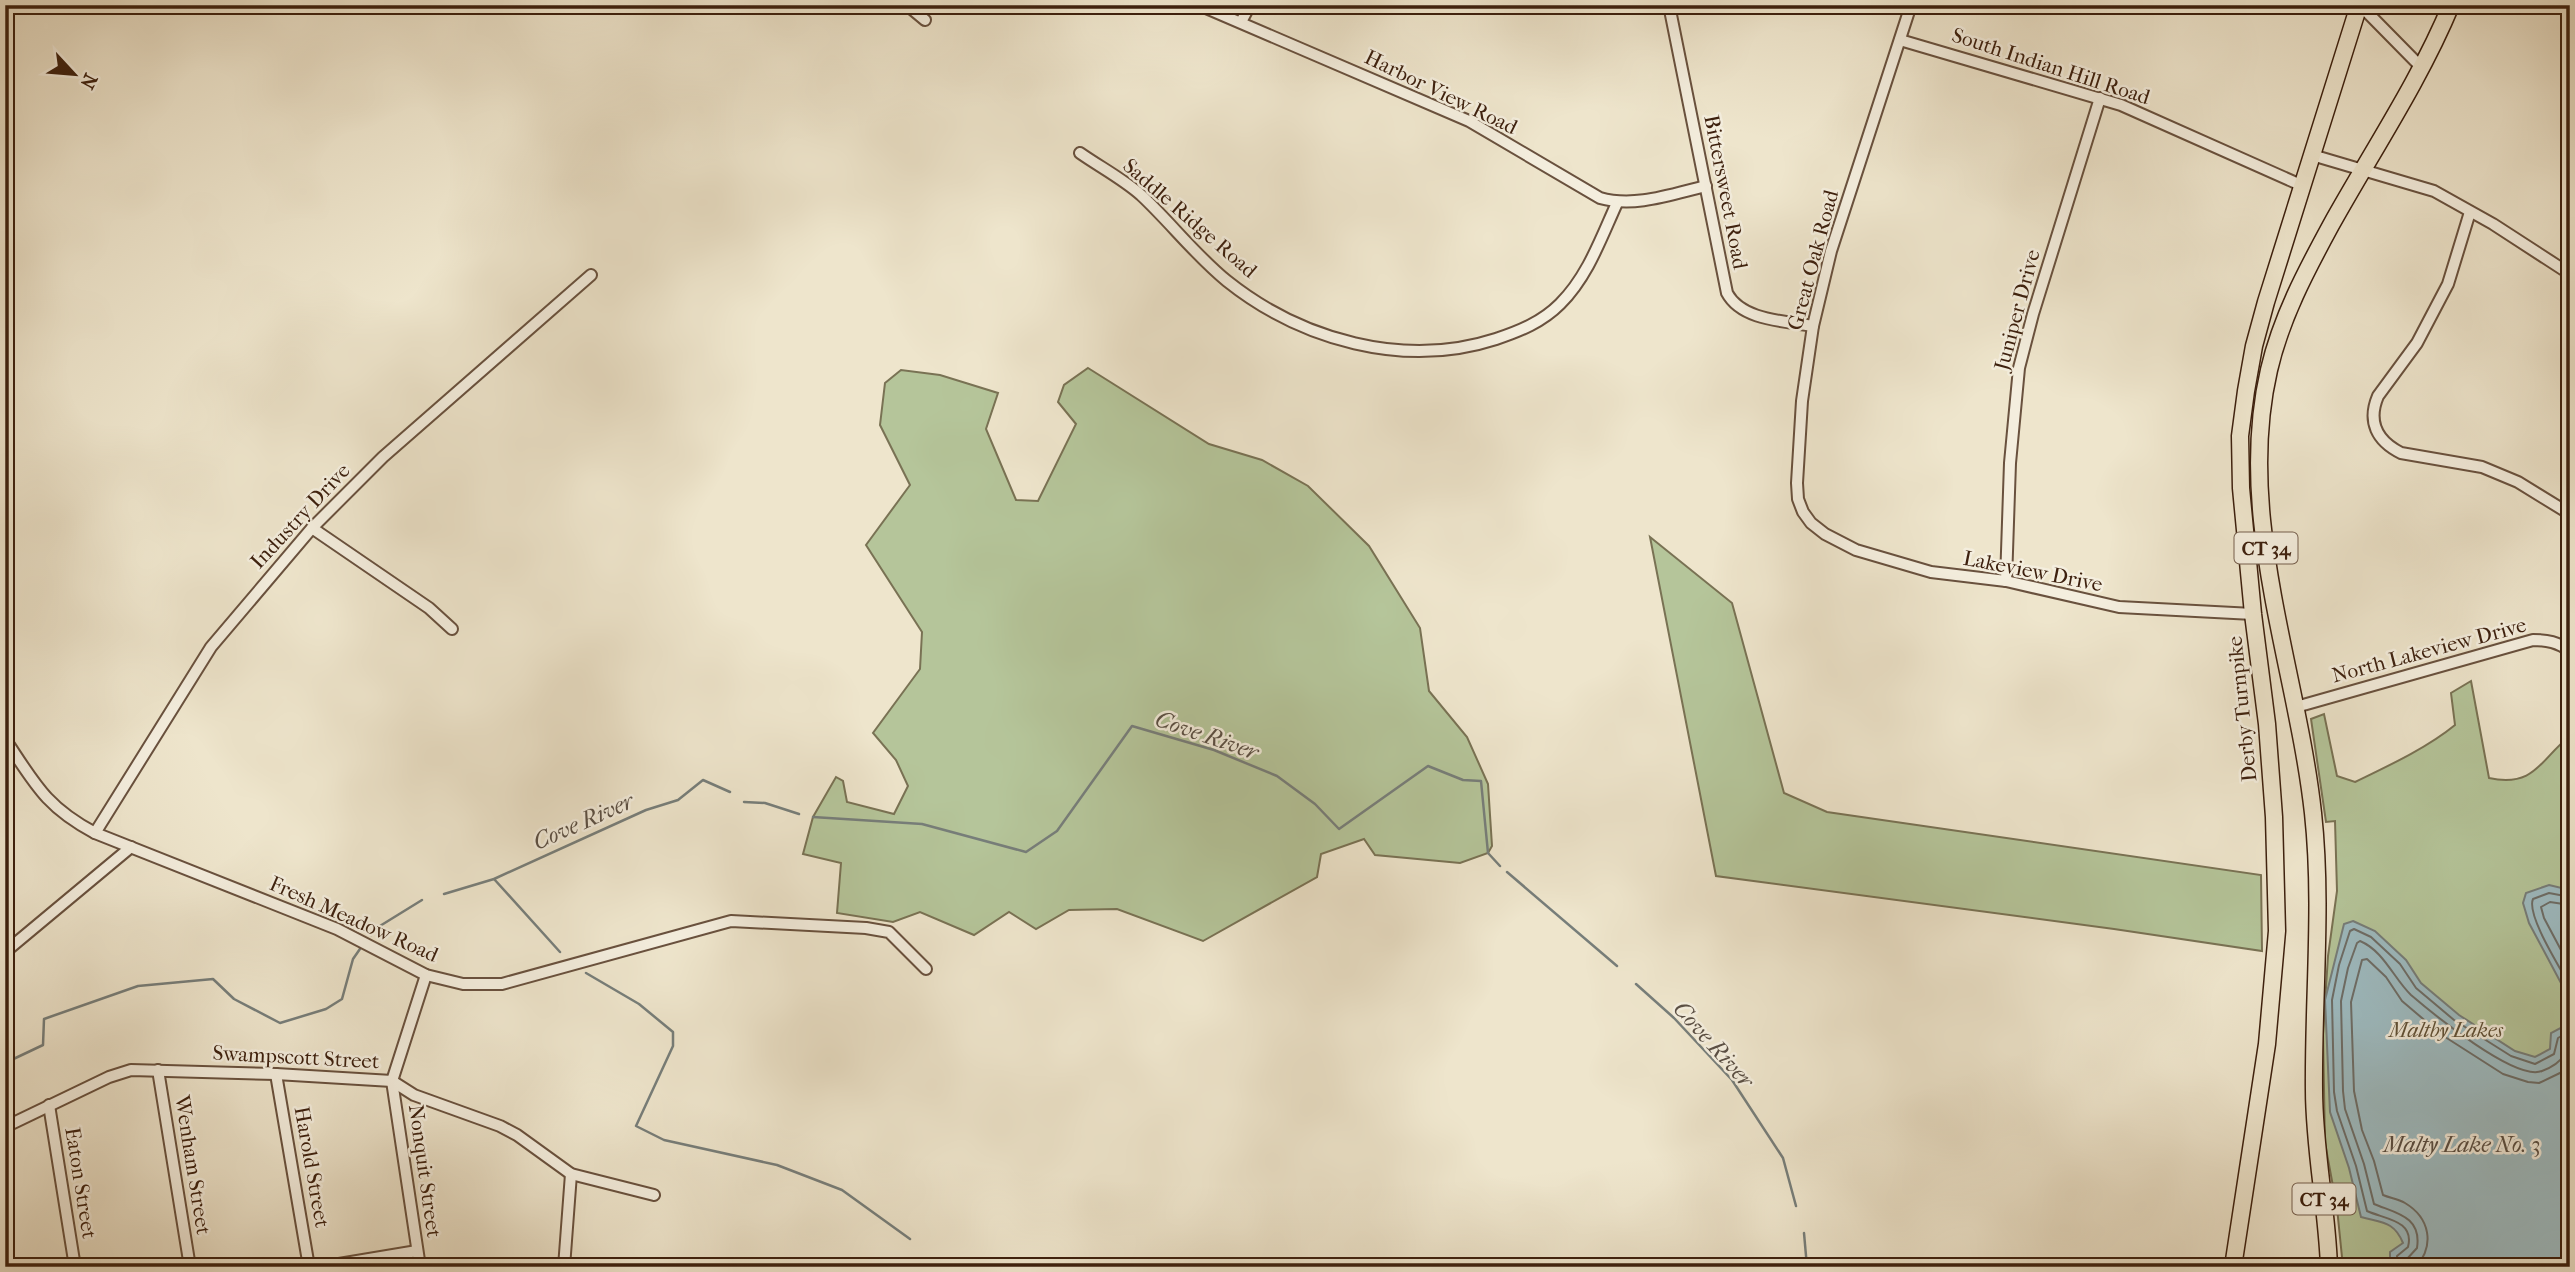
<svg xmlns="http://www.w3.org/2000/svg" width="2575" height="1272" viewBox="0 0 2575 1272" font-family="'IM FELL French Canon',serif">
<rect width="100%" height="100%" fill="#eee5cc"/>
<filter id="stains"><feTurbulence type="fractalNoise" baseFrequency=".00286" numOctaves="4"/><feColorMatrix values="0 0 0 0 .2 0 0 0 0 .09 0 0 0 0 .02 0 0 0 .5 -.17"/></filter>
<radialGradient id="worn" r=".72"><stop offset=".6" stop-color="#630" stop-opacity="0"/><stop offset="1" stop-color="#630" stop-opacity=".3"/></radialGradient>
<!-- green -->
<g fill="#b5c59a" stroke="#797254" stroke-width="2">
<path d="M 1088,368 L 1209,444 L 1262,460 L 1308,486 L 1369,546 L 1420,628 L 1429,691 L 1467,737 L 1488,784 L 1492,846 L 1488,853 L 1460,863 L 1375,855 L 1364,839 L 1321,854 L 1317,877 L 1203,941 L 1117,909 L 1069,910 L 1036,929 L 1009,912 L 974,935 L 920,912 L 893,922 L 837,913 L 841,863 L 803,854 L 813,817 L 836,777 L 843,781 L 847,802 L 894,814 L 908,786 L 896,760 L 873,733 L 920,669 L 922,632 L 866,545 L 910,485 L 880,425 L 885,383 L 901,370 L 940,375 L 998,393 L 986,429 L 1016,500 L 1038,501 L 1076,424 L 1058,402 L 1064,385 Z"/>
<path d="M 1650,537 L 1732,603 L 1784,793 L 1827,812 L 2261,875 L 2262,951 L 2114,929 L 1716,876 Z"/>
<path d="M 2471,681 L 2489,778 C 2536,788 2541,758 2570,736 L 2570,1267 L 2343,1267 L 2337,1208 L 2325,1143 L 2323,1034 L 2328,956 L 2337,891 L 2335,821 L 2326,822 L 2311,719 L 2324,714 L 2337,776 L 2355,782 C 2388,766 2427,748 2455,725 L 2451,693 Z"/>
</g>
<!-- water -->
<g fill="#9ebcc2" stroke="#777e7a" stroke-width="2">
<path d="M 2549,885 L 2570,890 L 2570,1000 L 2529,923 L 2523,903 L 2526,893 Z"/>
<path d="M 2353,921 L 2375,931 L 2406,960 L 2421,983 L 2459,1015 L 2515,1051 L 2535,1057 L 2550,1049 L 2551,1033 L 2570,1023 L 2570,1267 L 2390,1267 L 2390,1252 L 2403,1243 C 2394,1221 2382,1223 2361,1217 L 2349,1168 L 2330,1112 L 2325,1000 L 2344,924 Z"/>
</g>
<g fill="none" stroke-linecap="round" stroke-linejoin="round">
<!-- shore -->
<g stroke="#6e6e68" stroke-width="2">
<path d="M 2570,897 L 2549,893 L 2533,899 C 2526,915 2561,969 2570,986"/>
<path d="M 2570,905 L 2550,902 L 2541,907 L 2544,918 L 2570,967"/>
<path d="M 2397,1267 L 2397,1256 L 2408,1247 C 2415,1220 2384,1219 2367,1211 L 2356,1166 L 2337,1111 L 2334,1092 L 2332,1000 L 2339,965 L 2350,931 L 2354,929 L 2371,937 L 2400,964 L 2416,988 L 2454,1020 L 2511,1056 L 2535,1064 L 2554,1054 L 2558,1038 L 2570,1031"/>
<path d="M 2406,1267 L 2406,1260 L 2417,1248 C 2422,1216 2395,1213 2374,1204 L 2364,1164 L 2345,1109 L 2343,1091 L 2341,1001 L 2348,968 L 2357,943 L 2360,941 C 2384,951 2394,979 2411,995 C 2432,1013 2516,1082 2542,1071 C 2550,1068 2560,1062 2564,1055 C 2567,1049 2564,1046 2570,1041"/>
<path d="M 2416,1267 C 2435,1245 2430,1218 2405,1203 C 2398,1199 2390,1198 2383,1195 L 2374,1161 L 2362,1130 L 2354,1091 L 2351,1002 L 2362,960 L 2367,959 L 2386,977 L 2402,1001 L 2442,1035 L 2503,1074 L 2528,1082 L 2539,1083 L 2562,1072 L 2570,1065"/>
</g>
<!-- stream -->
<g stroke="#777e7a" stroke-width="2.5">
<path d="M 744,802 L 765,803 L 799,814"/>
<path d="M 813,817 L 922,824 L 1026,852 L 1057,831 L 1132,726 L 1214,750 L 1277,776 L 1315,804 L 1339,829 L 1428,766 L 1463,780 L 1481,781 L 1488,853 L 1500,866"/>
<path d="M 1507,872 L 1617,966"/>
<path d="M 494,879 L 560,952"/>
<path d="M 444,894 L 494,879 L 646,810 L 678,800 L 703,780 L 730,792"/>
<path d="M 371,935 L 375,929 L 422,900"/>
<path d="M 586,973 L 639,1004 L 673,1032 L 673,1046 L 636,1126 L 664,1140 L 777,1165 L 842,1190 L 910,1239"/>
<path d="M 1636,984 L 1674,1018 L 1732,1080 L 1783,1158 L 1796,1206"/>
<path d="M 5,1063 L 43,1045 L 44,1019 L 138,986 L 213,979 L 234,999 L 280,1023 L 326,1009 L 342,999 L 353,959 L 362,946"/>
<path d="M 1804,1233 L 1807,1267"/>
</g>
<!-- minor casing -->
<g stroke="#69513e" stroke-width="14">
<g id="minor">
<path d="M 907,5 L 925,20"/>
<path d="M 1199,5 L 1469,121 L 1600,198 C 1635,208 1672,194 1706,186"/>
<path d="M 1669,5 L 1727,293 C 1742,321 1786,321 1813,326"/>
<path d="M 1911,5 L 1831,251 L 1813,326 L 1802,401 L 1797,483 L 1798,499 L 1803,512 L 1811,523 L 1825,534 L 1856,550 L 1931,572 L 2006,581 L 2119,607 L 2253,614"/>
<path d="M 2360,5 L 2421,67"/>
<path d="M 1241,22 L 1250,5"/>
<path d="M 1900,40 L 2121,105 L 2303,186"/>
<path d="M 1080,153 C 1100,167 1123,179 1141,195 C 1170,222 1196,256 1227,281 C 1301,340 1404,369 1496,339 C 1520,331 1542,322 1560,304 C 1588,276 1601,238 1617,203"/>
<path d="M 2312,155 L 2434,191 L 2493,224 L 2570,274"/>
<path d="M 2470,212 L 2448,284 L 2417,343 L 2378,396 C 2367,422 2377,441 2401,453 L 2482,467 L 2518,482 L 2570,514"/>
<path d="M 312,528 L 429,608 L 452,629"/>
<path d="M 2006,581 L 2010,463 L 2019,368 L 2033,314 L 2100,98"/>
<path d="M 2296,707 L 2533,640 C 2547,640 2558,642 2570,651"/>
<path d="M 5,739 C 35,784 46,807 95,833 L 337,929 L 426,975 L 463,984 L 502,984 L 731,921 L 866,928 L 889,932 L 926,969"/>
<path d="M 95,833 L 211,647 L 312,528 L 383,457 L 591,275"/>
<path d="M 5,952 L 131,847"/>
<path d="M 158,1070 L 190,1267"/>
<path d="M 276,1074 L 309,1267"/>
<path d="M 49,1105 L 75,1267"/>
<path d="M 5,1127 L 109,1077 L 131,1070 L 276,1074 L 392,1081 L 414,1095 L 500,1126 L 517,1135 L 571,1174 L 654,1195"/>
<path d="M 321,1267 L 417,1251"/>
<path d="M 420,1267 L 392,1081 L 426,975"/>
<path d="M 564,1267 L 571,1174"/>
</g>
</g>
<!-- highway casing -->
<g stroke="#3d200e" stroke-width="19">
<g id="highway">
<path d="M 2233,1267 L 2267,1044 L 2277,931 L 2274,817 L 2267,724 L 2253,614 L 2241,488 L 2240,436 L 2246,391 L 2254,346 L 2266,302 L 2359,5"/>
<path d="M 2329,1267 C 2327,1208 2314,1149 2314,1090 C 2313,997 2323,905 2313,813 C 2297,668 2235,516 2269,370 C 2281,318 2306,271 2331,225 C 2371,153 2419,82 2451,5"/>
</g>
</g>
<!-- minor -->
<use href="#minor" stroke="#f4eede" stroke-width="10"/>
<!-- highway -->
<use href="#highway" stroke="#eee5cc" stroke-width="16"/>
</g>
<g text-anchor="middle" stroke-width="5" stroke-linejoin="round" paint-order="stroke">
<!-- shield labels -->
<g fill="#f4eede" stroke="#745e4c" stroke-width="2">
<rect x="2234.5" y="532.5" width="63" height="31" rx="5"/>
<rect x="2292.5" y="1183.5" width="63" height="31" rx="5"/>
</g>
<g font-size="19" font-weight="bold" fill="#3d200e">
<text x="2266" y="555">CT 34</text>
<text x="2324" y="1206">CT 34</text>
</g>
<!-- street labels -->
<g font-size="21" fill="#3d200e" stroke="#f4eede">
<text transform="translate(2051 66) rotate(18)" y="7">South Indian Hill Road</text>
<text transform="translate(1441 92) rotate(26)" y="7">Harbor View Road</text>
<text transform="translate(1726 192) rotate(79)" y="7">Bittersweet Road</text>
<text transform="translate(1190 218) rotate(41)" y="7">Saddle Ridge Road</text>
<text transform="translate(1813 260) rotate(-75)" y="7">Great Oak Road</text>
<text transform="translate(2017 310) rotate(-75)" y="7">Juniper Drive</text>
<text transform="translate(300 516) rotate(-47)" y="7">Industry Drive</text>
<text transform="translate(2033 571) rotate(11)" y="7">Lakeview Drive</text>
<text transform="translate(2429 650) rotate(-15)" y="7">North Lakeview Drive</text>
<text transform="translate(2242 709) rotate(-96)" y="7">Derby Turnpike</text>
<text transform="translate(354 919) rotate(24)" y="7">Fresh Meadow Road</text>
<text transform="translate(296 1057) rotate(3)" y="7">Swampscott Street</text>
<text transform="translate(193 1165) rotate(81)" y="7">Wenham Street</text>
<text transform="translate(312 1167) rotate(80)" y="7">Harold Street</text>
<text transform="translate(425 1171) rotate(82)" y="7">Nonquit Street</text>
<text transform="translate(81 1183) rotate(81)" y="7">Eaton Street</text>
</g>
<!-- park labels -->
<g font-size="21" font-style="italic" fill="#615238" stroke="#f4eede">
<text x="2446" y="1037">Maltby Lakes</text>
</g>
<!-- water labels -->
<g font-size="23" font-style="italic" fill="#5a4f44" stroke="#f4eede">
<text transform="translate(1207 735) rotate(19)" y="8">Cove River</text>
<text transform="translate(583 821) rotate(-24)" y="8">Cove River</text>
<text transform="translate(1714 1044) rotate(48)" y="8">Cove River</text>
<text x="2462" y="1152">Malty Lake No. 3</text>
</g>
</g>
<!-- margin -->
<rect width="2575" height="1272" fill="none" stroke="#eee5cc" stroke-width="28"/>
<rect x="7" y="7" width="2561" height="1258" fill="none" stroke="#3d200e" stroke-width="3.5"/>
<rect x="14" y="14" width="2547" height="1244" fill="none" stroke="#3d200e" stroke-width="2"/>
<!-- north arrow -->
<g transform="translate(74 74) rotate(116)" stroke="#f4eede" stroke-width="5" paint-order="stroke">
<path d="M0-5L12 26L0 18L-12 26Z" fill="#3d200e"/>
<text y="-10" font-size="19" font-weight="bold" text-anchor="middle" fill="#3d200e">N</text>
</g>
<rect width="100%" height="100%" filter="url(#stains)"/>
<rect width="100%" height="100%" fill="url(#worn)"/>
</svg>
